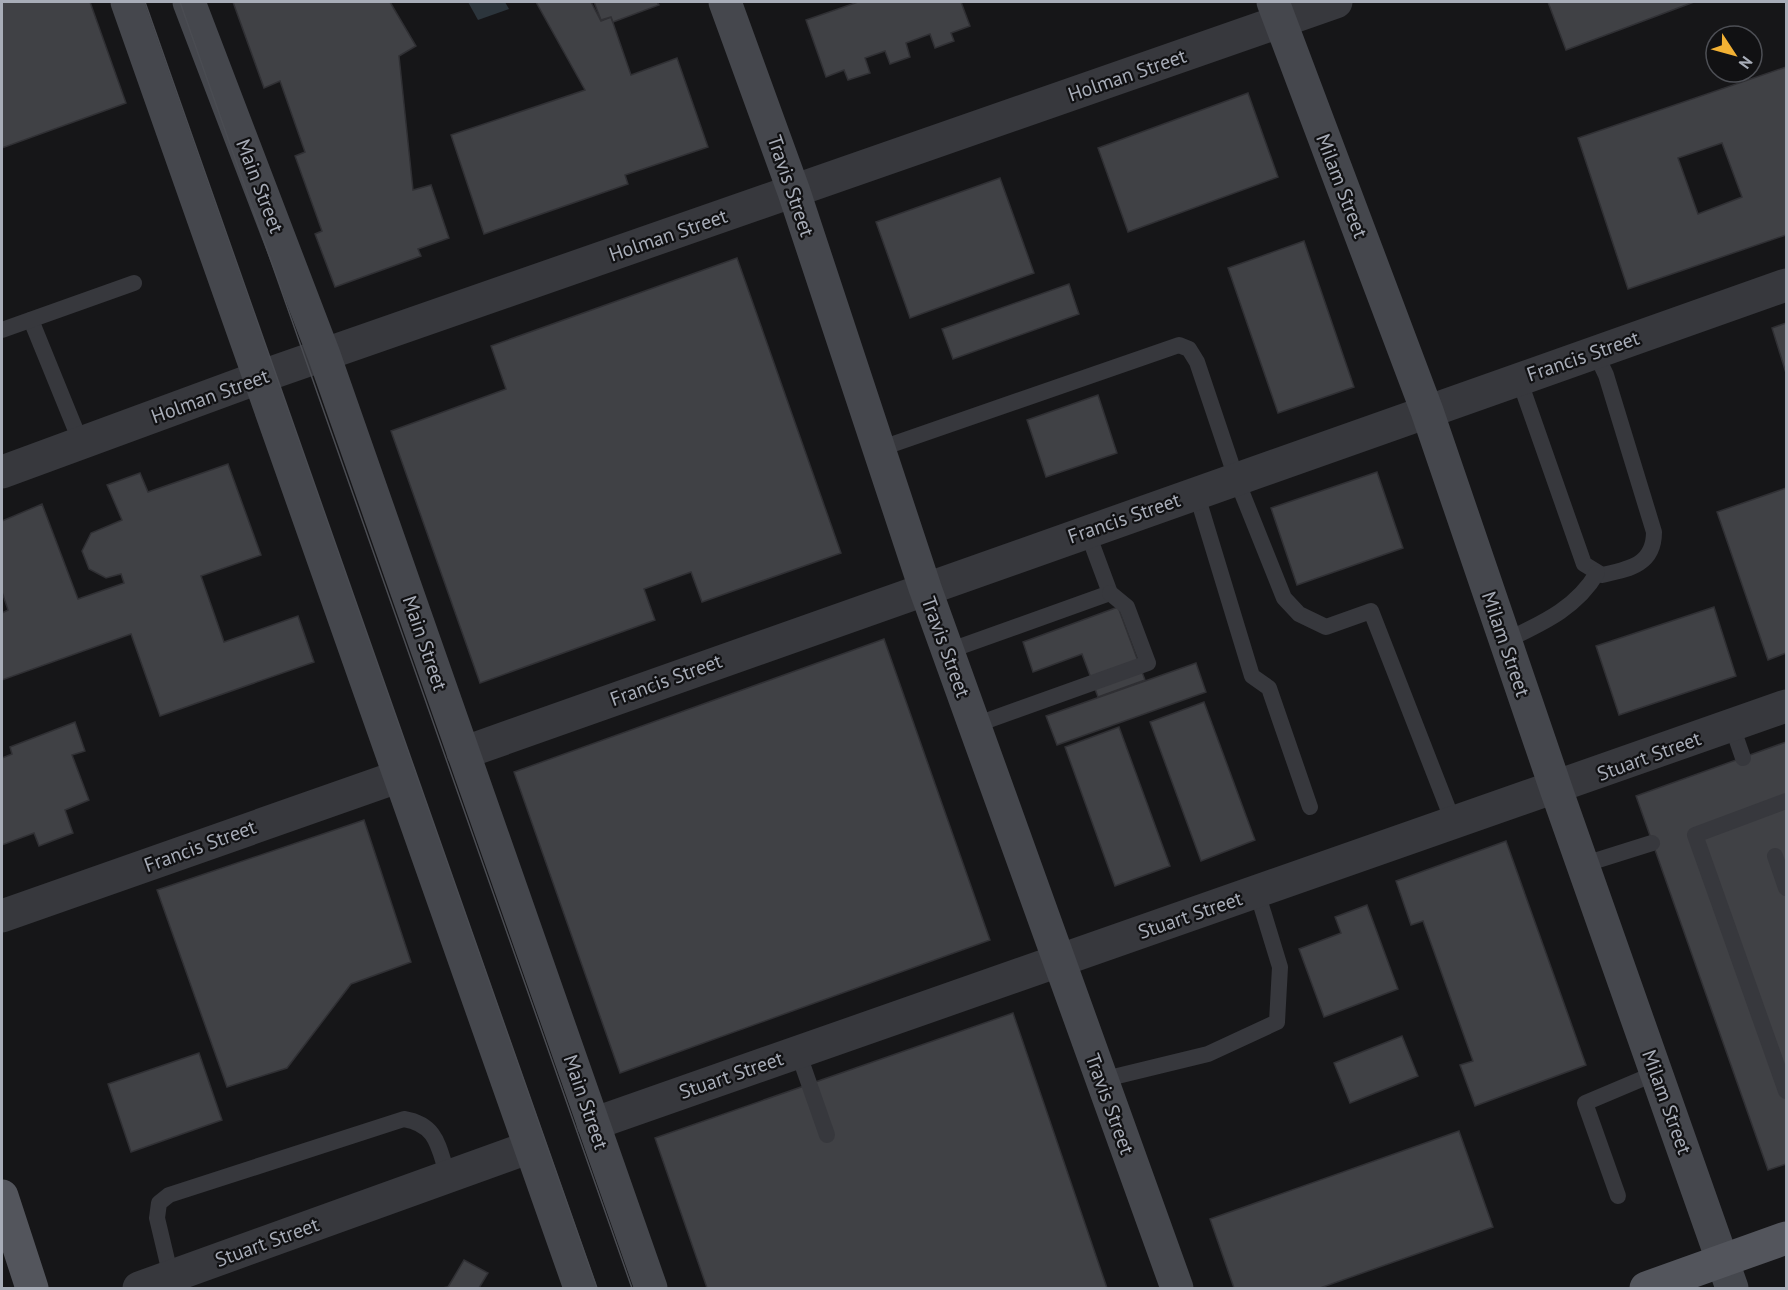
<svg xmlns="http://www.w3.org/2000/svg" width="1788" height="1290" viewBox="0 0 1788 1290" font-family="'PT Sans',sans-serif">
<rect width="100%" height="100%" fill="#161618"/>
<!-- water -->
<path fill="#2c353c" d="M 468,2 L 505,2 L 509,9 L 478,20 Z"/>
<!-- building -->
<g fill="#404145" stroke="#303034" stroke-width="1.5" fill-rule="evenodd">
<path d="M 2,2 L 90,2 L 126,103 L 2,148 Z"/>
<path d="M 233,2 L 390,2 L 416,46 L 399,56 L 413,190 L 431,185 L 449,238 L 418,249 L 421,256 L 335,287 L 315,234 L 322,231 L 295,156 L 305,152 L 280,81 L 264,88 Z"/>
<path d="M 536,2 L 591,2 L 601,21 L 611,17 L 631,75 L 677,58 L 708,147 L 625,175 L 628,184 L 484,234 L 451,135 L 585,90 Z"/>
<path d="M 594,2 L 657,2 L 659,5 L 613,22 L 611,17 L 601,20 Z"/>
<path d="M 858,2 L 961,2 L 970,26 L 951,33 L 954,41 L 935,48 L 930,34 L 906,43 L 910,57 L 890,64 L 885,51 L 865,58 L 870,73 L 848,80 L 844,70 L 826,77 L 806,20 Z"/>
<path d="M 1548,2 L 1694,2 L 1566,50 Z"/>
<path d="M 1786,67 L 1786,235 L 1628,289 L 1578,138 ZM 1722,143 L 1742,197 L 1698,214 L 1678,158 Z"/>
<path d="M 1248,93 L 1278,177 L 1128,232 L 1098,148 Z"/>
<path d="M 1000,178 L 1034,273 L 910,318 L 876,222 Z"/>
<path d="M 1304,241 L 1354,387 L 1278,413 L 1228,268 Z"/>
<path d="M 737,258 L 841,553 L 702,602 L 691,572 L 644,589 L 655,620 L 480,683 L 391,431 L 506,389 L 491,346 Z"/>
<path d="M 1069,284 L 1079,314 L 953,359 L 942,329 Z"/>
<path d="M 1786,323 L 1786,373 L 1772,328 Z"/>
<path d="M 1098,395 L 1117,453 L 1046,477 L 1027,420 Z"/>
<path d="M 228,464 L 261,555 L 201,576 L 224,642 L 298,616 L 314,662 L 160,716 L 131,634 L 2,680 L 2,613 L 8,610 L 2,592 L 2,521 L 42,504 L 78,599 L 124,583 L 121,574 L 106,578 L 89,569 L 82,551 L 91,533 L 122,520 L 107,485 L 140,473 L 148,492 Z"/>
<path d="M 1377,472 L 1403,548 L 1297,585 L 1271,508 Z"/>
<path d="M 1786,488 L 1786,653 L 1768,660 L 1717,512 Z"/>
<path d="M 1118,607 L 1145,680 L 1098,697 L 1082,654 L 1033,672 L 1023,642 Z"/>
<path d="M 1714,607 L 1736,676 L 1619,715 L 1596,646 Z"/>
<path d="M 884,639 L 990,940 L 620,1073 L 514,772 Z"/>
<path d="M 1196,663 L 1206,692 L 1057,745 L 1046,716 Z"/>
<path d="M 1204,702 L 1255,840 L 1201,861 L 1150,722 Z"/>
<path d="M 75,722 L 85,751 L 72,755 L 89,800 L 65,810 L 73,833 L 39,846 L 34,833 L 2,845 L 2,758 L 12,754 L 10,747 Z"/>
<path d="M 1119,727 L 1170,866 L 1115,886 L 1065,747 Z"/>
<path d="M 1786,742 L 1786,1164 L 1768,1170 L 1636,796 Z"/>
<path d="M 364,820 L 411,962 L 351,984 L 287,1068 L 227,1087 L 157,890 Z"/>
<path d="M 1506,841 L 1586,1065 L 1475,1106 L 1460,1065 L 1473,1061 L 1423,921 L 1411,925 L 1396,881 Z"/>
<path d="M 1367,905 L 1398,989 L 1324,1017 L 1299,949 L 1341,933 L 1335,917 Z"/>
<path d="M 1013,1013 L 1107,1288 L 707,1288 L 655,1138 Z"/>
<path d="M 1402,1036 L 1418,1076 L 1350,1103 L 1334,1063 Z"/>
<path d="M 199,1053 L 222,1120 L 131,1152 L 108,1084 Z"/>
<path d="M 1459,1131 L 1493,1227 L 1320,1288 L 1234,1288 L 1210,1219 Z"/>
<path d="M 464,1260 L 488,1273 L 479,1288 L 442,1288 L 448,1287 Z"/>
</g>
<g fill="none" stroke-linecap="round" stroke-linejoin="round">
<!-- service -->
<g stroke="#37383d" stroke-width="16">
<path d="M 31,320 L 81,443"/>
<path d="M 2,330 L 134,283"/>
<path d="M 1519,379 L 1584,564 L 1602,575 C 1629,569 1654,565 1654,532 L 1606,375 L 1595,352"/>
<path d="M 879,449 L 1179,345 L 1189,349 L 1197,362 L 1236,478 L 1284,598 L 1299,614 L 1326,627 L 1371,611 L 1454,824"/>
<path d="M 1196,492 L 1252,676 L 1269,688 L 1310,807"/>
<path d="M 1505,641 C 1540,624 1576,609 1597,573"/>
<path d="M 948,651 L 1110,593 L 1087,531"/>
<path d="M 975,725 L 1148,663 L 1127,607 L 1110,593"/>
<path d="M 1732,726 L 1743,758"/>
<path d="M 1786,801 L 1695,835 L 1786,1091"/>
<path d="M 1775,856 L 1786,888"/>
<path d="M 1582,865 L 1652,843"/>
<path d="M 798,1052 L 827,1135"/>
<path d="M 1101,1080 L 1208,1054 L 1277,1022 L 1280,967 L 1257,892"/>
<path d="M 1618,1196 L 1585,1103 L 1656,1073"/>
<path d="M 171,1277 L 157,1218 L 159,1203 L 169,1195 L 404,1119 C 438,1125 438,1147 448,1176"/>
</g>
<!-- minor -->
<g stroke="#37383d" stroke-width="33">
<path d="M 463,753 L 1786,285"/>
<path d="M 2,916 L 400,776"/>
<path d="M 593,1124 L 1786,706"/>
<path d="M 139,1288 L 530,1147"/>
</g>
<!-- tertiary -->
<path stroke="#37383d" stroke-width="33" d="M 2,472 L 274,372 L 1336,2"/>
<!-- secondary -->
<g stroke="#45474d" stroke-width="33">
<path d="M 127,2 L 580,1288"/>
<path d="M 189,2 L 324,355 L 651,1288"/>
<path d="M 725,2 L 794,192 L 925,588 L 1177,1288"/>
<path d="M 1273,2 L 1427,411 L 1556,789 L 1732,1288"/>
</g>
<!-- primary -->
<g stroke="#53555c" stroke-width="33">
<path d="M 2,1196 L 32,1288"/>
<path d="M 1646,1288 L 1786,1238"/>
</g>
<!-- tram -->
<g stroke="#4a4c52" stroke-width="1.5">
<path d="M 145,2 L 597,1288"/>
<path d="M 180,2 L 632,1288"/>
</g>
</g>
<g text-anchor="middle" stroke-width="4.5" stroke-linejoin="round" paint-order="stroke">
<!-- street labels -->
<g font-size="20" fill="#a8adb8" stroke="#111113">
<text transform="translate(1127 75) rotate(-19)" y="7">Holman Street</text>
<text transform="translate(260 186) rotate(69)" y="7">Main Street</text>
<text transform="translate(791 186) rotate(71)" y="7">Travis Street</text>
<text transform="translate(1342 186) rotate(69)" y="7">Milam Street</text>
<text transform="translate(668 235) rotate(-19)" y="7">Holman Street</text>
<text transform="translate(1583 356) rotate(-19)" y="7">Francis Street</text>
<text transform="translate(210 396) rotate(-20)" y="7">Holman Street</text>
<text transform="translate(1124 518) rotate(-19)" y="7">Francis Street</text>
<text transform="translate(425 643) rotate(71)" y="7">Main Street</text>
<text transform="translate(1506 644) rotate(71)" y="7">Milam Street</text>
<text transform="translate(946 647) rotate(70)" y="7">Travis Street</text>
<text transform="translate(666 680) rotate(-20)" y="7">Francis Street</text>
<text transform="translate(1649 756) rotate(-20)" y="7">Stuart Street</text>
<text transform="translate(200 846) rotate(-20)" y="7">Francis Street</text>
<text transform="translate(1190 915) rotate(-19)" y="7">Stuart Street</text>
<text transform="translate(731 1075) rotate(-19)" y="7">Stuart Street</text>
<text transform="translate(586 1102) rotate(71)" y="7">Main Street</text>
<text transform="translate(1667 1102) rotate(70)" y="7">Milam Street</text>
<text transform="translate(1110 1104) rotate(70)" y="7">Travis Street</text>
<text transform="translate(267 1242) rotate(-20)" y="7">Stuart Street</text>
</g>
</g>
<!-- border -->
<rect width="1788" height="1290" fill="none" stroke="#a8adb8" stroke-width="6"/>
<!-- north arrow -->
<g transform="translate(1734 54) rotate(126)"><circle r="28" fill="#111113" stroke="#4d4f55" stroke-width="1.5"/>
<path d="M0-4.5L10 22L0 15L-10 22Z" fill="#f2b134"/>
<text y="-9" font-size="16" font-weight="bold" text-anchor="middle" fill="#a8adb8">N</text>
</g>
</svg>
